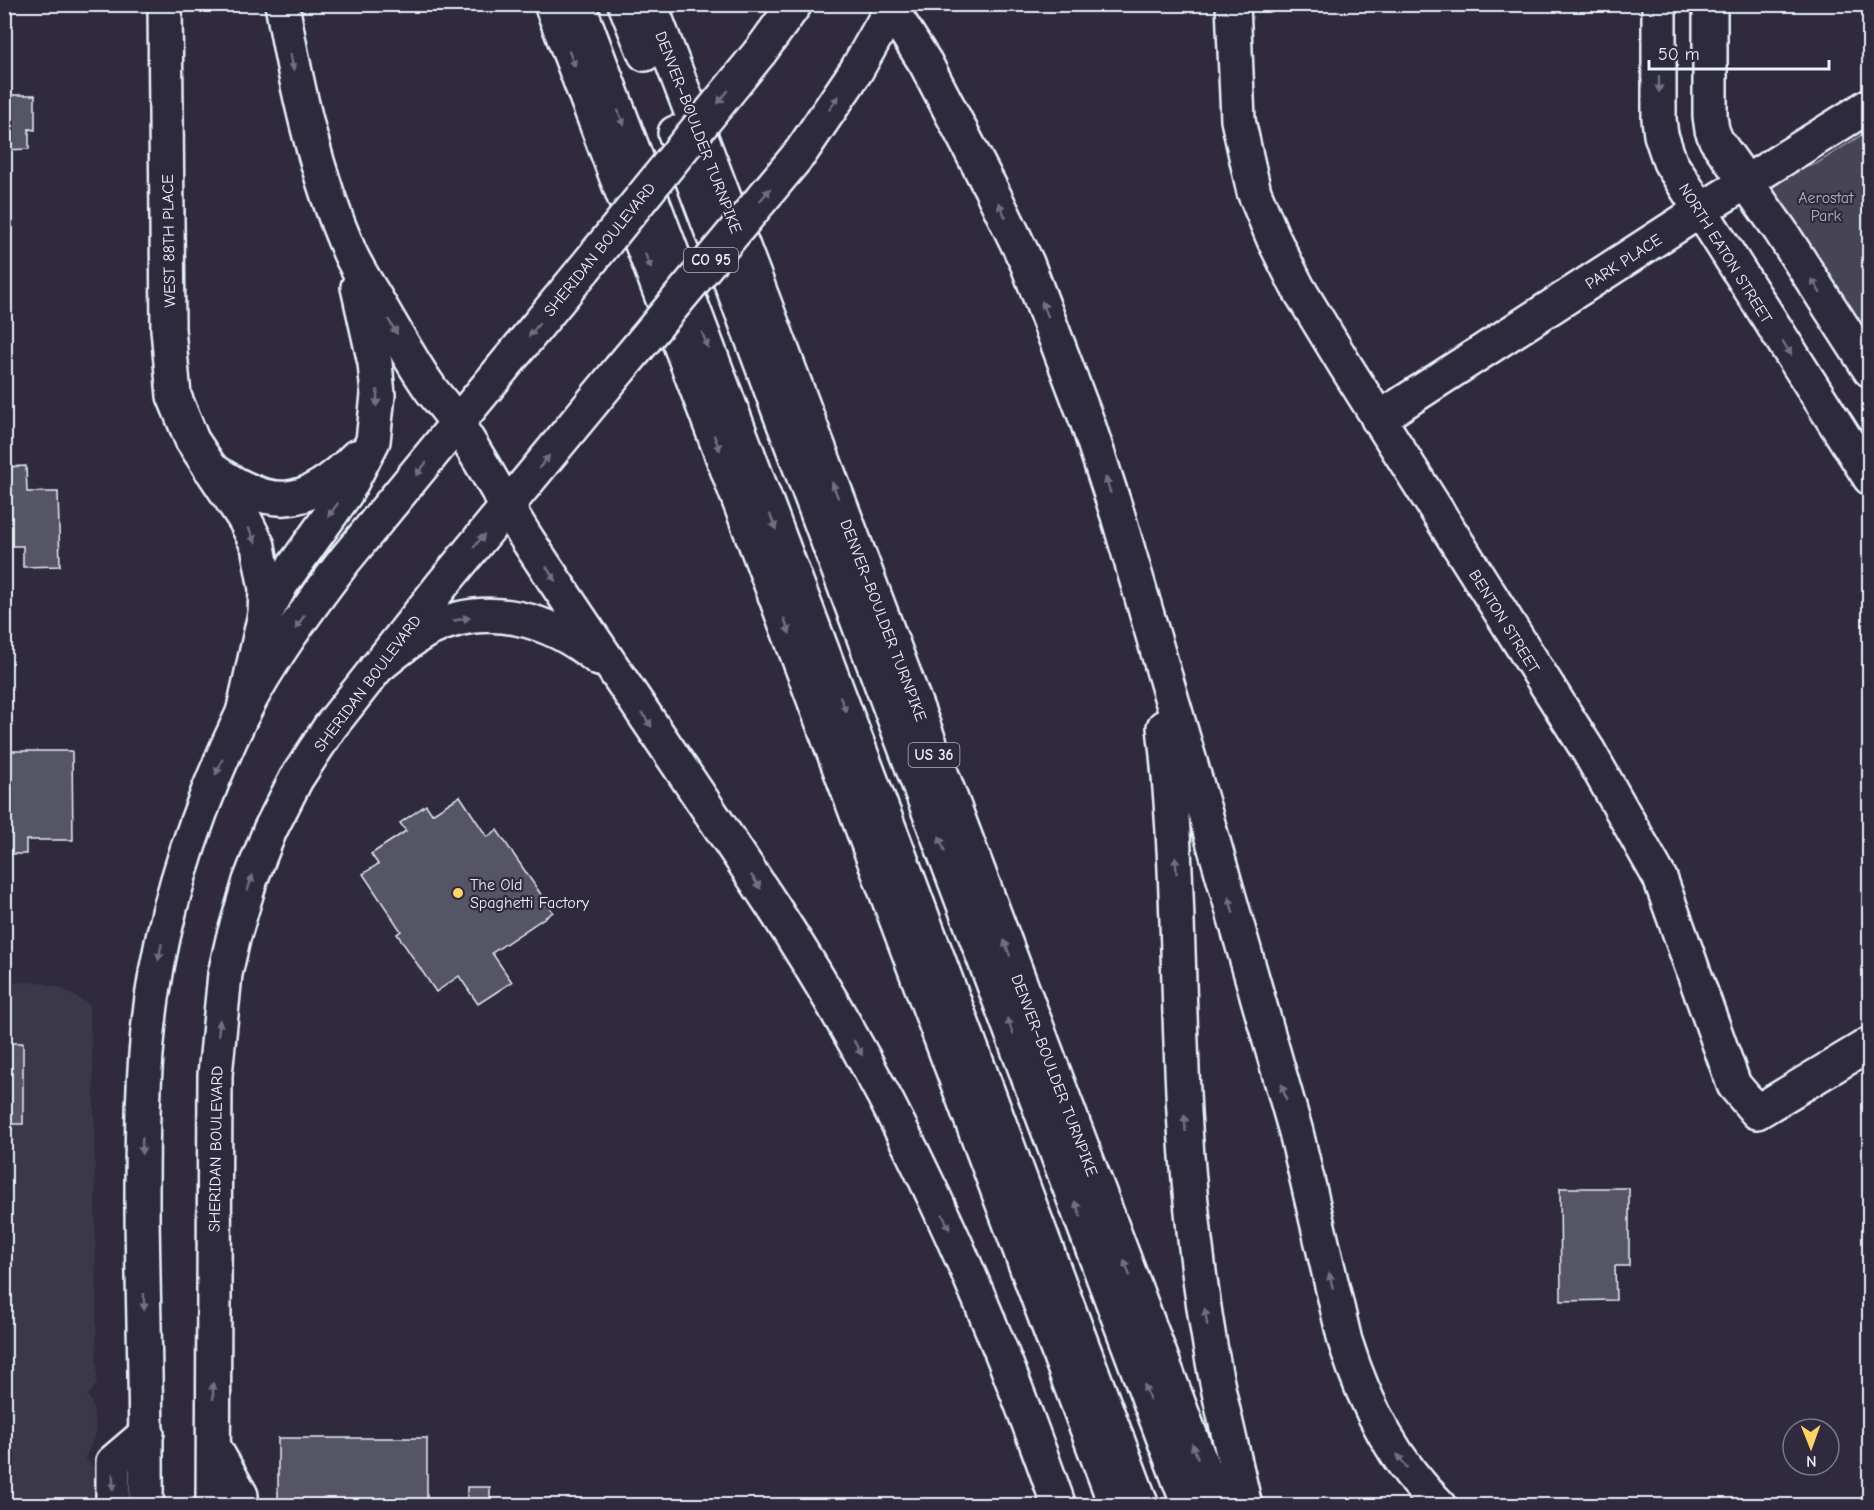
<svg xmlns="http://www.w3.org/2000/svg" width="1874" height="1510" viewBox="0 0 1874 1510" font-family="'Comic Neue',sans-serif">
<rect width="100%" height="100%" fill="#2f2a3d"/>
<filter id="ink" filterUnits="userSpaceOnUse"><feTurbulence type="fractalNoise" baseFrequency=".0167" numOctaves="2"/><feDisplacementMap in="SourceGraphic" scale="12" xChannelSelector="R" yChannelSelector="G"/><feConvolveMatrix kernelMatrix="1 2 1 2 8 2 1 2 1" color-interpolation-filters="sRGB"/></filter>
<g filter="url(#ink)">
<!-- built -->
<path fill="#3b3749" d="M 39,982 L 61,988 L 89,1004 L 94,1087 L 97,1383 L 88,1396 L 92,1402 L 96,1432 L 85,1459 L 94,1467 L 95,1505 L 5,1505 L 4,983 Z"/>
<!-- green -->
<path fill="#464455" stroke="#979aa6" stroke-width="1.5" d="M 1869,130 L 1869,355 L 1771,191 L 1775,183 L 1798,167 L 1816,164 Z"/>
<!-- building -->
<g fill="#575565" stroke="#e8f1f8" stroke-width="1.5">
<path d="M 4,95 L 35,95 L 35,130 L 29,129 L 29,149 L 4,150 Z"/>
<path d="M 26,466 L 27,492 L 58,492 L 60,566 L 23,567 L 23,546 L 4,546 L 4,467 Z"/>
<path d="M 4,751 L 72,751 L 73,840 L 26,840 L 26,854 L 4,854 Z"/>
<path d="M 460,796 L 487,837 L 497,830 L 553,912 L 492,953 L 512,982 L 478,1004 L 459,976 L 436,992 L 397,934 L 401,931 L 363,874 L 378,864 L 371,854 L 406,831 L 400,823 L 426,805 L 432,814 Z"/>
<rect x="4" y="1043" width="19" height="81"/>
<path d="M 1560,1188 L 1629,1188 L 1629,1266 L 1615,1266 L 1616,1300 L 1561,1301 Z"/>
<rect x="278" y="1438" width="149" height="68"/>
<rect x="467" y="1487" width="23" height="19"/>
</g>
<g fill="none" stroke-linecap="round" stroke-linejoin="round">
<!-- minor casing -->
<g stroke="#e8f1f8" stroke-width="38">
<g id="minor">
<path d="M 165,4 L 168,329 L 174,396 L 192,440 L 245,520 L 258,546 L 266,589 L 265,614"/>
<path d="M 1233,4 L 1238,120 L 1254,192 L 1274,240 L 1297,286 L 1345,365 L 1589,752 L 1660,878 L 1734,1085 L 1757,1112 L 1870,1044"/>
<path d="M 1659,4 L 1659,119 L 1661,135 L 1670,162 L 1870,478"/>
<path d="M 1710,4 L 1710,116 L 1712,130 L 1716,140 L 1780,230 L 1870,370"/>
<path d="M 1378,419 L 1701,210 L 1870,105"/>
</g>
</g>
<!-- major casing -->
<g stroke="#e8f1f8" stroke-width="38">
<g id="major">
<path d="M 760,52 L 795,4"/>
<path d="M 801,152 L 856,71 L 894,4"/>
<path d="M 215,1449 L 241,1495 L 241,1506"/>
<path d="M 113,1506 L 113,1462 L 147,1433"/>
<path d="M 146,1506 C 147,1408 143,1310 142,1212 C 142,1141 142,1069 152,998 C 166,901 199,804 242,715 C 269,661 307,610 344,561 L 584,269"/>
<path d="M 213,1506 L 215,1075 L 225,974 L 233,939 L 250,881 L 270,830 L 296,779 L 330,727 L 442,585 L 620,369"/>
</g>
</g>
<!-- highway casing -->
<g stroke="#e8f1f8" stroke-width="38">
<g id="highway">
<path d="M 282,4 C 297,89 315,172 349,251 C 358,272 372,291 383,311 C 399,338 414,366 432,391 C 441,402 451,413 458,425 C 483,463 504,504 529,542 C 609,664 692,783 772,905 C 896,1095 984,1292 1059,1506"/>
<path d="M 551,4 L 773,590 L 1116,1506"/>
<path d="M 578,4 L 897,849 L 1142,1506"/>
<path d="M 625,4 L 645,54"/>
<path d="M 650,4 L 756,281 L 1217,1506"/>
<path d="M 888,4 L 926,64 L 991,189 L 1027,263 L 1088,424 L 1118,516 L 1203,806 L 1296,1132 L 1345,1341 C 1364,1402 1393,1461 1440,1506"/>
<path d="M 675,133 L 1189,1506"/>
<path d="M 210,468 C 270,510 304,510 356,457"/>
<path d="M 376,668 C 393,655 409,640 428,630 C 487,600 551,619 599,659"/>
<path d="M 243,713 L 265,614 L 282,583 L 346,493 L 373,441 L 378,395 L 375,363 L 358,287"/>
<path d="M 1164,727 C 1179,855 1177,984 1184,1112 C 1189,1199 1199,1287 1215,1373 C 1224,1417 1235,1461 1245,1506"/>
</g>
</g>
<!-- minor -->
<use href="#minor" stroke="#2f2a3d" stroke-width="33"/>
<!-- major -->
<use href="#major" stroke="#2f2a3d" stroke-width="33"/>
<!-- highway -->
<use href="#highway" stroke="#2f2a3d" stroke-width="33"/>
<!-- major-bridge casing -->
<g stroke="#e8f1f8" stroke-width="38" stroke-linecap="butt">
<g id="major-bridge">
<path d="M 584,269 L 760,52"/>
<path d="M 620,369 L 801,152"/>
</g>
</g>
<!-- major-bridge -->
<use href="#major-bridge" stroke="#2f2a3d" stroke-width="33"/>
</g>
<!-- one-way arrows -->
<defs><path id="oneway-solid" d="M-6-.8H1V-3.2L6.5 0L1 3.2V.8H-6Z" transform="scale(1.5)"/></defs>
<g fill="#70707e">
<use href="#oneway-solid" transform="translate(572 59) rotate(69)"/>
<use href="#oneway-solid" transform="translate(292 62) rotate(80)"/>
<use href="#oneway-solid" transform="translate(1659 84) rotate(90)"/>
<use href="#oneway-solid" transform="translate(723 97) rotate(129)"/>
<use href="#oneway-solid" transform="translate(834 103) rotate(-55)"/>
<use href="#oneway-solid" transform="translate(621 118) rotate(69)"/>
<use href="#oneway-solid" transform="translate(765 195) rotate(-50)"/>
<use href="#oneway-solid" transform="translate(1002 210) rotate(-116)"/>
<use href="#oneway-solid" transform="translate(648 261) rotate(69)"/>
<use href="#oneway-solid" transform="translate(1816 286) rotate(-122)"/>
<use href="#oneway-solid" transform="translate(1045 309) rotate(-112)"/>
<use href="#oneway-solid" transform="translate(393 327) rotate(59)"/>
<use href="#oneway-solid" transform="translate(534 330) rotate(129)"/>
<use href="#oneway-solid" transform="translate(705 340) rotate(69)"/>
<use href="#oneway-solid" transform="translate(1787 348) rotate(58)"/>
<use href="#oneway-solid" transform="translate(377 398) rotate(93)"/>
<use href="#oneway-solid" transform="translate(717 443) rotate(69)"/>
<use href="#oneway-solid" transform="translate(544 462) rotate(-51)"/>
<use href="#oneway-solid" transform="translate(421 469) rotate(129)"/>
<use href="#oneway-solid" transform="translate(1108 485) rotate(-107)"/>
<use href="#oneway-solid" transform="translate(835 490) rotate(-111)"/>
<use href="#oneway-solid" transform="translate(333 510) rotate(126)"/>
<use href="#oneway-solid" transform="translate(773 522) rotate(69)"/>
<use href="#oneway-solid" transform="translate(252 535) rotate(64)"/>
<use href="#oneway-solid" transform="translate(479 541) rotate(-50)"/>
<use href="#oneway-solid" transform="translate(551 574) rotate(57)"/>
<use href="#oneway-solid" transform="translate(462 619) rotate(-11)"/>
<use href="#oneway-solid" transform="translate(300 622) rotate(123)"/>
<use href="#oneway-solid" transform="translate(787 626) rotate(70)"/>
<use href="#oneway-solid" transform="translate(843 704) rotate(69)"/>
<use href="#oneway-solid" transform="translate(647 720) rotate(56)"/>
<use href="#oneway-solid" transform="translate(219 767) rotate(114)"/>
<use href="#oneway-solid" transform="translate(942 844) rotate(-110)"/>
<use href="#oneway-solid" transform="translate(1176 865) rotate(-93)"/>
<use href="#oneway-solid" transform="translate(756 882) rotate(56)"/>
<use href="#oneway-solid" transform="translate(250 883) rotate(-71)"/>
<use href="#oneway-solid" transform="translate(1231 905) rotate(-106)"/>
<use href="#oneway-solid" transform="translate(1007 948) rotate(-111)"/>
<use href="#oneway-solid" transform="translate(160 952) rotate(101)"/>
<use href="#oneway-solid" transform="translate(1010 1026) rotate(-110)"/>
<use href="#oneway-solid" transform="translate(219 1028) rotate(-85)"/>
<use href="#oneway-solid" transform="translate(858 1048) rotate(60)"/>
<use href="#oneway-solid" transform="translate(1284 1092) rotate(-106)"/>
<use href="#oneway-solid" transform="translate(1185 1123) rotate(-94)"/>
<use href="#oneway-solid" transform="translate(142 1146) rotate(92)"/>
<use href="#oneway-solid" transform="translate(1078 1209) rotate(-111)"/>
<use href="#oneway-solid" transform="translate(946 1222) rotate(65)"/>
<use href="#oneway-solid" transform="translate(1127 1268) rotate(-110)"/>
<use href="#oneway-solid" transform="translate(1331 1281) rotate(-104)"/>
<use href="#oneway-solid" transform="translate(144 1302) rotate(89)"/>
<use href="#oneway-solid" transform="translate(1206 1317) rotate(-99)"/>
<use href="#oneway-solid" transform="translate(213 1391) rotate(-91)"/>
<use href="#oneway-solid" transform="translate(1147 1392) rotate(-111)"/>
<use href="#oneway-solid" transform="translate(1195 1451) rotate(-111)"/>
<use href="#oneway-solid" transform="translate(1402 1461) rotate(-126)"/>
<use href="#oneway-solid" transform="translate(113 1482) rotate(89)"/>
</g>
</g>
<!-- markers -->
<circle fill="#ffd166" stroke="#2f2a3d" stroke-width="2" cx="458" cy="893" r="6"/>
<g text-anchor="middle" stroke-width="4.5" stroke-linejoin="round" paint-order="stroke">
<!-- shield labels -->
<g fill="#2f2a3d" stroke="#b0b5c0" stroke-width="1.5">
<rect x="684" y="248" width="54" height="24" rx="4.5"/>
<rect x="908.5" y="743" width="51" height="24" rx="4.5"/>
</g>
<g font-size="15" font-weight="bold" fill="#e8f1f8">
<text x="711" y="265">CO 95</text>
<text x="934" y="760">US 36</text>
</g>
<!-- street labels -->
<g font-size="16" fill="#e8f1f8" stroke="#2f2a3d">
<text transform="translate(699 132) rotate(69)" y="6">DENVER–BOULDER TURNPIKE</text>
<text transform="translate(168 241) rotate(-91)" y="6">WEST 88TH PLACE</text>
<text transform="translate(599 249) rotate(-51)" y="6">SHERIDAN BOULEVARD</text>
<text transform="translate(1726 253) rotate(58)" y="6">NORTH EATON STREET</text>
<text transform="translate(1623 261) rotate(-33)" y="6">PARK PLACE</text>
<text transform="translate(884 620) rotate(69)" y="6">DENVER–BOULDER TURNPIKE</text>
<text transform="translate(1505 621) rotate(58)" y="6">BENTON STREET</text>
<text transform="translate(367 683) rotate(-53)" y="6">SHERIDAN BOULEVARD</text>
<text transform="translate(1055 1075) rotate(69)" y="6">DENVER–BOULDER TURNPIKE</text>
<text transform="translate(215 1149) rotate(-89)" y="6">SHERIDAN BOULEVARD</text>
</g>
<!-- park labels -->
<g font-size="16" fill="#afb4bf" stroke="#2f2a3d">
<text x="1826" y="203">Aerostat<tspan x="1826" dy="18">Park</tspan></text>
</g>
<!-- poi labels -->
<g font-size="16" fill="#e8f1f8" stroke="#2f2a3d" text-anchor="start">
<text x="470" y="890">The Old<tspan x="470" dy="18">Spaghetti Factory</tspan></text>
</g>
</g>
<!-- margin -->
<rect width="1874" height="1510" fill="none" stroke="#2f2a3d" stroke-width="24"/>
<rect x="12" y="12" width="1850" height="1486" fill="none" stroke="#e8f1f8" stroke-width="2" filter="url(#ink)"/>
<!-- north arrow -->
<g transform="translate(1811 1447) rotate(179)"><circle r="28" fill="#2f2a3d" stroke="#797a88" stroke-width="1.5"/>
<path d="M0-4.5L10 22L0 15L-10 22Z" fill="#ffd166"/>
<text y="-9" font-size="16" font-weight="bold" text-anchor="middle" fill="#e8f1f8">N</text>
</g>
<!-- scale -->
<path d="M1649 60v9h180v-9" fill="none" stroke="#e8f1f8" stroke-width="3"/>
<text x="1658" y="60" font-size="18" fill="#e8f1f8" stroke="#2f2a3d" stroke-width="4.5" paint-order="stroke">50 m</text>
</svg>
